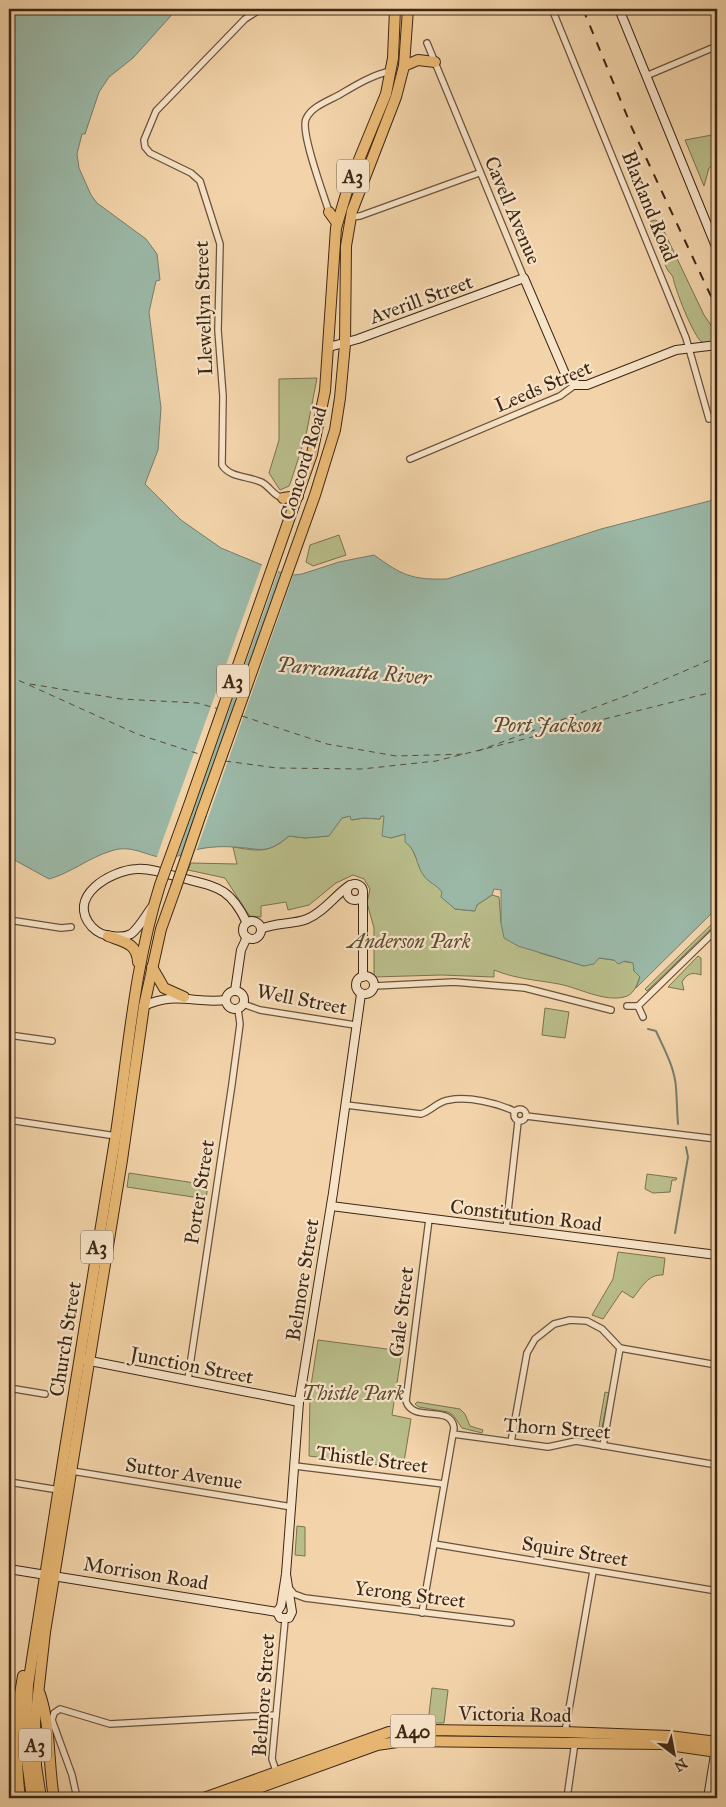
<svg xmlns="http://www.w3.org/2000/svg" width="726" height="1807" viewBox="0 0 726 1807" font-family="'IM FELL Great Primer',serif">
<rect width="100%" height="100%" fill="#f3d4aa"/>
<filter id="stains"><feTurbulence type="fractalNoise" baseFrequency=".004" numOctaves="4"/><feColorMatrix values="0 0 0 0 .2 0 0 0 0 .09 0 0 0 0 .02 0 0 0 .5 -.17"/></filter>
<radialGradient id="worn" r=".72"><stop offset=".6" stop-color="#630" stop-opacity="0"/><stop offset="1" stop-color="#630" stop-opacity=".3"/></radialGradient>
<!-- green -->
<g fill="#b9bd8a" stroke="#7b724f">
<path d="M 717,134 L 717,162 L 709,168 L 704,186 L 685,140 Z"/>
<path d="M 656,220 L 661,225 L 704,315 L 715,331 L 717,340 C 712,342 707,344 702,342 C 694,338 674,287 673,277 L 667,269 L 649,224 L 651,221 Z"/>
<path d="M 317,378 L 306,435 L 291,481 L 289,486 L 280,490 L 269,473 L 279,440 L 279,379 Z"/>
<path d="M 339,535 L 346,555 L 313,566 L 306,562 L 310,545 Z"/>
<path d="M 350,816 L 352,820 L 364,818 L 380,819 L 381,816 L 385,816 L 391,838 L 405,834 L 425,877 L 439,888 L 455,909 L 474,911 L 477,905 L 492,895 L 499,897 L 501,923 L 540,953 L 584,966 L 599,958 L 634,963 L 634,971 L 640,976 C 637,985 634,995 624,997 C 604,1002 579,988 559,984 C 537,980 516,979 494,970 L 494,977 L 441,975 L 374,977 L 374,928 L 367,903 L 370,889 L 364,879 L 353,875 L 336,883 L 309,905 L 288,910 L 286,902 L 261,906 L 261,917 L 250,916 L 247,912 L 225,878 L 188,870 L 191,863 L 237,864 L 233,847 C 258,851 269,854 289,836 L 305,838 L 328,836 L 342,818 Z"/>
<path d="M 717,919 L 717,923 L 647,991 L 645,989 Z"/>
<path d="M 698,956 L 701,958 L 701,975 C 693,972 687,973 682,982 L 684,990 L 668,987 Z"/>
<path d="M 545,1008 L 569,1012 L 565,1038 L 542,1035 Z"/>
<path d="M 129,1173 L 208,1185 L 206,1199 L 127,1187 Z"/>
<path d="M 647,1174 L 677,1178 L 676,1180 L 672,1180 L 670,1192 L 653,1193 L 645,1189 Z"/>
<path d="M 618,1252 L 665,1258 L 663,1275 C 648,1274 642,1287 633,1298 L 622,1291 L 603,1319 L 592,1315 L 613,1279 Z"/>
<path d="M 318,1340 L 402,1351 L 392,1415 L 411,1419 L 403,1468 L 309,1456 L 310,1392 Z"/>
<path d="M 605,1392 L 609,1393 L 600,1438 L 596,1440 L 578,1437 L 581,1433 L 592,1435 L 598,1432 Z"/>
<path d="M 417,1402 L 460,1409 L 465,1414 L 470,1426 L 483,1430 L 482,1433 L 462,1428 L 453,1415 L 448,1412 L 419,1407 L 415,1404 Z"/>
<path d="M 297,1526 L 305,1527 L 305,1556 L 295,1555 Z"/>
<path d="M 432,1688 L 448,1690 L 444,1723 L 428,1723 Z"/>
</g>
<!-- water -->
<path fill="#9bb8a7" stroke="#757e6c" d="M 9,9 L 177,9 L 133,58 L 109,77 L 99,92 L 85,134 L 82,134 L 77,154 L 79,168 L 91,195 L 97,203 L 146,239 L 157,254 L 160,280 L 156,281 L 149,312 L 161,408 L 158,450 L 145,484 L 181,520 L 221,548 L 279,572 L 294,575 L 302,574 L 339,562 L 374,555 C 402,575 411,580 447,579 L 601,529 L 717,499 L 717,908 L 636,988 L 640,977 L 634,971 L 633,963 L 625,961 L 618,964 L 614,960 L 599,958 L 594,964 L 584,966 L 518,946 L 504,938 L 501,923 L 501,890 L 494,889 L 492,895 L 477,905 L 475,911 L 455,909 L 441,897 L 442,892 C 437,885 428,882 424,876 C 415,864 418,851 405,842 L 405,834 L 391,838 L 382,836 L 384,816 L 381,816 L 380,819 L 364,818 L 351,820 L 350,816 L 342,818 L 329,836 L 305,838 L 289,836 C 265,856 261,848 233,847 C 221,846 207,847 195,850 C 187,852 178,857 170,858 C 149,859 134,843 111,851 C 88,858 71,873 49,879 L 9,857 Z"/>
<!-- pier -->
<g fill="#f3d4aa">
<path d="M 263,562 L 279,569 L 176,859 L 158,860 L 156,859 Z"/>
<path d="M 282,570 L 294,573 L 196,852 L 181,858 Z"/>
</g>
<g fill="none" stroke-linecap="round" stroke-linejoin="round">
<!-- stream -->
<g stroke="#757e6c" stroke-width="2">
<path d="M 648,1029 L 656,1031 C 664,1049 675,1068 676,1088 C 677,1100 677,1112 678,1124"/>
<path d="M 675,1233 L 688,1157 L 686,1147"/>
</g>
<!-- ferry -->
<g stroke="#544b39" stroke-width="1" stroke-dasharray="6 5" stroke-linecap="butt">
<path d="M 9,676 L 137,734 L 202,755"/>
<path d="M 30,684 L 121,699 L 197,703 L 219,709"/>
<path d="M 242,716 L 327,744 L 396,756 L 467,754"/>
<path d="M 478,751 L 631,694 L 717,657"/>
<path d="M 225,761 L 277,768 L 362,769 L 436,761 L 717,691"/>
</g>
<!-- street casing -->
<g stroke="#6a523a" stroke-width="8">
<g id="street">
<path d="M 261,9 L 245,19 L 156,111 L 144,140 L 145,147 L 150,153 L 191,173 L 200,181 L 220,244 L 218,330 L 223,396 L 222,465 C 230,478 248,476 261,482 C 270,486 273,496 283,498"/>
<path d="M 552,9 L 686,338 L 709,419"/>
<path d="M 427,43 L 524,278"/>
<path d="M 646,76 L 717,46"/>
<path d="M 329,212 C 324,195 300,132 306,119 C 311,107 328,101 339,95 C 356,85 372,75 391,71"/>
<path d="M 351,217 L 360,216 L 479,173"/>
<path d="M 410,459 L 560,396 L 575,385"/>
<path d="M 9,920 L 61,928 L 71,927"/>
<path d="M 374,986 L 454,982 L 525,988 L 611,1010"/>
<path d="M 243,1004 L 260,1010 L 355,1025"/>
<path d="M 627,1006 L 638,1006"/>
<path d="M 643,1017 L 638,1006 L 717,929"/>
<path d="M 9,1035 L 52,1041"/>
<path d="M 346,1105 L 421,1114 C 431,1111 438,1101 449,1100 C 468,1096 497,1103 514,1111"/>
<circle cx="520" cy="1115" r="6"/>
<path d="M 526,1116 L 717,1139"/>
<path d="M 9,1120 L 116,1136"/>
<path d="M 506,1229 L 518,1122"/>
<path d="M 188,1379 L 232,1084 L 240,1024 L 238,1009"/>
<path d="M 9,1388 L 45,1394"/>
<path d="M 453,1434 L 548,1447 L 576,1441 L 717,1465"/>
<path d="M 511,1442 L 527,1353 L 535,1339 L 554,1324 L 570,1320 L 587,1321 L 602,1329 L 620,1348 L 717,1365"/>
<path d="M 603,1446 L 620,1348"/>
<path d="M 295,1466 L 444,1484"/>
<path d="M 72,1471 L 292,1507"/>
<path d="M 9,1482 L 59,1490"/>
<path d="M 434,1544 L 717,1591"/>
<path d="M 290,1589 L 294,1594 L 305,1598 L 511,1623"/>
<path d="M 422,1613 L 454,1428 C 451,1403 413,1424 406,1401 L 429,1219"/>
<path d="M 565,1732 L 593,1571"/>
<path d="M 276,1771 L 272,1759 L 285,1620"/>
<path d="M 77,1798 L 72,1775 L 52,1720 L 54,1713 L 60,1709 L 110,1724 L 276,1715"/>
<path d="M 567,1798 L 575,1742"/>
</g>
</g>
<!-- secondary casing -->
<g stroke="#3d2714" stroke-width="10">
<g id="secondary">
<path d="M 619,9 L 717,249"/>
<path d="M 329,347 L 358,339 L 524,278 L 566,376 L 575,385 L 587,385 L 676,350 L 717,345"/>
<circle cx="355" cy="892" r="8"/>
<path d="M 152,907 C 146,915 139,928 131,934 C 125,937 118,937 112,936 C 104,936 97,932 92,927 C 65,897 111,870 137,869 C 150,868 165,873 178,877 C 215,887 229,885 247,923"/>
<circle cx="252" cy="930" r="9"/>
<path d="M 261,929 C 276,922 292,925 307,919 C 324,912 335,895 350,885"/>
<circle cx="365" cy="985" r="9"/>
<path d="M 363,977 L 363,893"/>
<circle cx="235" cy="1000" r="9"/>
<path d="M 235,991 L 241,950 L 247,937"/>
<path d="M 144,1006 C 175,991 195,1004 226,1000"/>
<path d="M 331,1206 L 717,1255"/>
<path d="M 85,1360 L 299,1402"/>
<path d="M 9,1569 L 46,1575"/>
<path d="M 286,1574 L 292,1612 L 289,1618 L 280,1618 L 277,1612 L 281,1606 L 286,1574 L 299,1402 L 333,1193 L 361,994"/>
<path d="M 53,1576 L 277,1612"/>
<path d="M 708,1798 L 716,1748"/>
</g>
</g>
<!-- highway casing -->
<g stroke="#3d2714" stroke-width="12">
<g id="highway">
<path d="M 404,66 L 418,60 L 435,62"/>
<path d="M 329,212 L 337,223"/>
<path d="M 283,498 L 298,496"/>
<path d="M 188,808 L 312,454 L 325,391 L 336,228 L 349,184 L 386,94 L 393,58 L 395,9"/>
<path d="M 201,814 L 315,495 L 335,430 L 340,398 L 345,344 L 346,246 L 352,211 L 396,97 L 404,66 L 408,9"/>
<path d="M 108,936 C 124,942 137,943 138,962"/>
<path d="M 152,967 L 164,988 L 184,997"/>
<path d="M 40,1694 C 51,1727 48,1764 54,1798"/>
<path d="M 20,1798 C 15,1757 15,1717 23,1676"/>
<path d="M 32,1798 L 25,1746 L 28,1685 C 56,1505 84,1326 114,1146 C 128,1058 133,970 160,885"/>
<path d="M 41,1798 L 36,1766 L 35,1722 L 45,1632 L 122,1160 L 144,1006 L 161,929 L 176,887"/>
<path d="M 204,1798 L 389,1732 L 430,1730 L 565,1732 L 669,1736 L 717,1742"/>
<path d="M 231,1798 L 377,1745 L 404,1741 L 662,1744 L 717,1752"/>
</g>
</g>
<!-- street -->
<use href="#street" stroke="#f7e3c8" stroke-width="5.5"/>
<!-- secondary -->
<use href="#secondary" stroke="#f7e3c8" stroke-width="8"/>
<!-- highway -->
<use href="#highway" stroke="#eaba75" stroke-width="10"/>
<!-- rail -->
<path stroke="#3d2714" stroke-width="2" stroke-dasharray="9 9" stroke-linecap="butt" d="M 583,9 L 632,128 L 717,309"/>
<!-- highway-bridge casing -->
<g stroke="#3d2714" stroke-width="12" stroke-linecap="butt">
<g id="highway-bridge">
<path d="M 160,885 L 188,808"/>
<path d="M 176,887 L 201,814"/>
</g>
</g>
<!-- highway-bridge -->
<use href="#highway-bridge" stroke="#eaba75" stroke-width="10"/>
</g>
<g text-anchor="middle" stroke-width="4.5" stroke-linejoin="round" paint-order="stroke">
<!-- shield labels -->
<g fill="#f7e3c8" stroke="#755f4a" stroke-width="1">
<rect x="337" y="159.5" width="32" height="33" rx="4"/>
<rect x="217" y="664.5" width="32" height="33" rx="4"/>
<rect x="81" y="1230.5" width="32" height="33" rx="4"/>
<rect x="390.5" y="1714.5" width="45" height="33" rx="4"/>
<rect x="19" y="1728.5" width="32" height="33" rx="4"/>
</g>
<g font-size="19" font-weight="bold" fill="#3d2714">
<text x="353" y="183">A3</text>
<text x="233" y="688">A3</text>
<text x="97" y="1254">A3</text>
<text x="413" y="1738">A40</text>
<text x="35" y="1752">A3</text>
</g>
<!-- street labels -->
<g font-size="20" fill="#3d2714" stroke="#f7e3c8">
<text transform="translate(650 206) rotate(68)" y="7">Blaxland Road</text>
<text transform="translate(513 210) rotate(67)" y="7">Cavell Avenue</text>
<text transform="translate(421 299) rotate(-20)" y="7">Averill Street</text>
<text transform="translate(203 308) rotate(-92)" y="7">Llewellyn Street</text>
<text transform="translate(543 386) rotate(-23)" y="7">Leeds Street</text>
<text transform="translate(303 463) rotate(-73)" y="7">Concord Road</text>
<text transform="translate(302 999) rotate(11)" y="7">Well Street</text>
<text transform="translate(199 1192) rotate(-81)" y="7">Porter Street</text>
<text transform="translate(526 1215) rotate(7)" y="7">Constitution Road</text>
<text transform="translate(302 1280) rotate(-81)" y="7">Belmore Street</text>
<text transform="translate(401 1312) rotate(-83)" y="7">Gale Street</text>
<text transform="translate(65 1339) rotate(-81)" y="7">Church Street</text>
<text transform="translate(192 1365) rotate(11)" y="7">Junction Street</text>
<text transform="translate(557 1428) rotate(4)" y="7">Thorn Street</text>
<text transform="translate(372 1459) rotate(7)" y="7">Thistle Street</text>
<text transform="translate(184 1473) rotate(9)" y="7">Suttor Avenue</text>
<text transform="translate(575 1551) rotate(9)" y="7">Squire Street</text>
<text transform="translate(146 1573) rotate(9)" y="7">Morrison Road</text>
<text transform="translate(410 1594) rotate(7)" y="7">Yerong Street</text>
<text transform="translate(263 1695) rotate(-86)" y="7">Belmore Street</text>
<text transform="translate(515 1714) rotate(1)" y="7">Victoria Road</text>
</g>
<!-- park labels -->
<g font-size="20" font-style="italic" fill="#5c4c32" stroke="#f7e3c8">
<text x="409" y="948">Anderson Park</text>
<text x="353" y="1400">Thistle Park</text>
</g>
<!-- water labels -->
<g font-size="21" font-style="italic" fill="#544b39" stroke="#f7e3c8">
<text transform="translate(354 671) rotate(5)" y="7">Parramatta River</text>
<text x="547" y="732">Port Jackson</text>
</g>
</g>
<!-- margin -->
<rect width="726" height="1807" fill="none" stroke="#f3d4aa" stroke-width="30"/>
<rect x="10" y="10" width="706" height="1787" fill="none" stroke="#3d2714" stroke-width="2.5"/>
<rect x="15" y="15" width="696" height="1777" fill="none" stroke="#3d2714"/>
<!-- north arrow -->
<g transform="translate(674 1754) rotate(148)" stroke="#f7e3c8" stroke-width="4" paint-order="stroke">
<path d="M0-4L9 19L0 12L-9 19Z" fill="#3d2714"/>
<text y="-8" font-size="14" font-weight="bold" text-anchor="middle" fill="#3d2714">N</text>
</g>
<rect width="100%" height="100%" filter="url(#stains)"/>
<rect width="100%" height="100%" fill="url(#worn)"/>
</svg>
